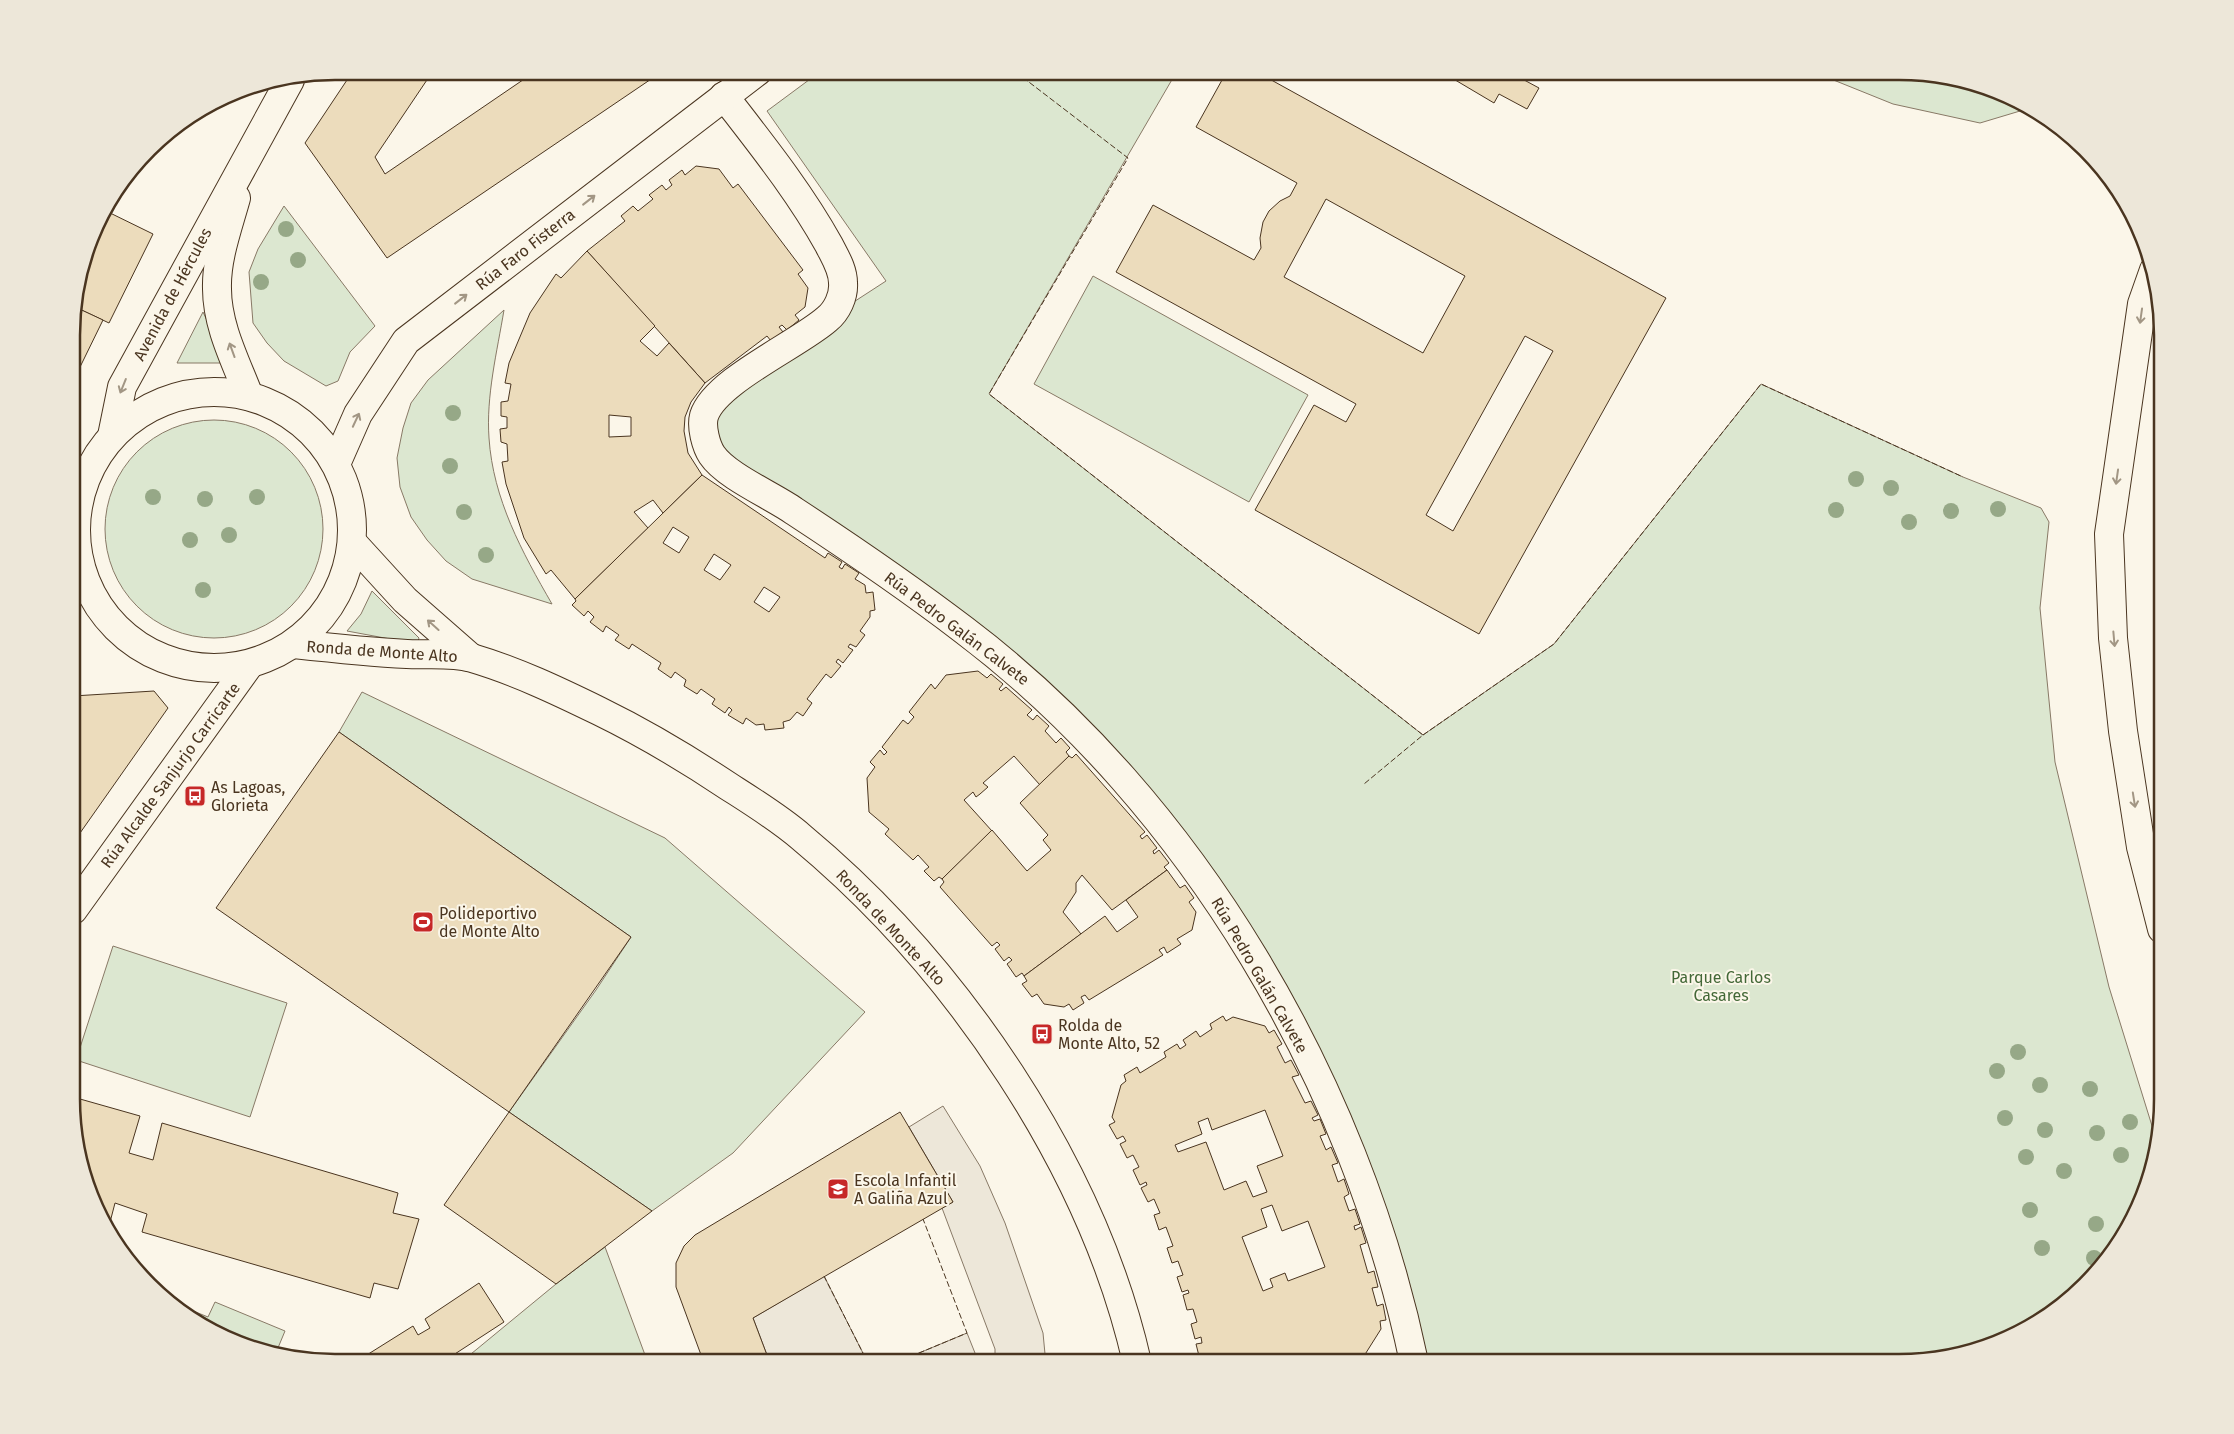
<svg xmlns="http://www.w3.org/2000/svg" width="2234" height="1434" viewBox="0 0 2234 1434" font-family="'Fira Sans',sans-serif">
<rect width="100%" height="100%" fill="#fbf6e9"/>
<!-- green -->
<g fill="#dce7d0" stroke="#887966">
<path d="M 821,71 L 1177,71 L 989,394 L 1423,735 L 1554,644 L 1761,384 L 1963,477 L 2041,508 L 2049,522 L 2040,608 L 2055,762 L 2109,987 L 2157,1142 L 2149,1184 L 2118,1245 L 2085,1286 L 2031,1328 L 1968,1354 L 1916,1362 L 1414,1362 L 1291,1024 L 1095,746 L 734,474 L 704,416 L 829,318 L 886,281 L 767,111 Z"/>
<path d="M 1827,71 L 1899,71 L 1968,80 L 2030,108 L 1980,123 L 1893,104 L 1831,79 Z"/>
<path d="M 284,206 L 375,326 L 350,352 L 338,381 L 326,386 L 284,361 L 267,343 L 253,323 L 249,272 L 258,249 Z"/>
<path d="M 1093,276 L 1308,395 L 1249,502 L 1034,384 Z"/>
<path d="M 504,310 C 497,352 486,396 489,438 C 493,499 522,552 552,604 L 472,579 L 446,561 L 427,540 L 411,517 L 400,487 L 397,458 L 403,428 L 411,403 L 428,380 Z"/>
<path d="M 203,312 L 227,363 L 177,363 Z"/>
<circle cx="214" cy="529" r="109"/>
<path d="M 372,591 L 419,638 L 417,644 L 347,631 L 361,614 Z"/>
<path d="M 362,692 L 665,838 L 865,1012 L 733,1153 L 652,1211 L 509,1112 L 596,990 L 631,937 L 339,732 Z"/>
<path d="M 113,946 L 287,1003 L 250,1117 L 76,1060 Z"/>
<path d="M 605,1247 L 648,1363 L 460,1363 L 556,1284 Z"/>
<path d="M 215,1302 L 285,1331 L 275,1355 L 266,1354 L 189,1318 L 176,1306 L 176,1304 L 208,1317 Z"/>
</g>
<!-- parking -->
<g fill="#ede7d9" stroke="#887966">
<path d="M 943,1106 L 980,1166 L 1005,1223 L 1043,1333 L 1045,1354 L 1044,1363 L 993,1363 L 995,1360 L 995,1349 L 942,1208 L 953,1202 L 909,1127 Z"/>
<path d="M 824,1276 L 868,1363 L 770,1363 L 753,1318 Z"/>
<path d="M 967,1333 L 979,1363 L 895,1363 Z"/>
</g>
<!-- building -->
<g fill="#ecdcbc" stroke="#4a3520" fill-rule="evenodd">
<path d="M 353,71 L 433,71 L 375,157 L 385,174 L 536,71 L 663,71 L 387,258 L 305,143 Z"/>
<path d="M 1227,71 L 1255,71 L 1666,298 L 1479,634 L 1255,510 L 1314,405 L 1346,422 L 1356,404 L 1116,272 L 1153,205 L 1254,260 L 1261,248 L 1260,238 L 1263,222 L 1269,211 L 1280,201 L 1290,196 L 1297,183 L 1196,127 ZM 1326,199 L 1465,276 L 1423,353 L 1284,277 ZM 1525,336 L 1553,351 L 1453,531 L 1426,515 Z"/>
<path d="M 1440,71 L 1515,71 L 1513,74 L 1539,88 L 1527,109 L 1499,94 L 1494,103 Z"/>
<path d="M 696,166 L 719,169 L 733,188 L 738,184 L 803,270 L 798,274 L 808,288 L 805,307 L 795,315 L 799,320 L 787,330 L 782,325 L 779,327 L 783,332 L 771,341 L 767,336 L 705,383 L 587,251 L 625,221 L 621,216 L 633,206 L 638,211 L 653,199 L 649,195 L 662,185 L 666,190 L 672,185 L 669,180 L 682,170 L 685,175 Z"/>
<path d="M 104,210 L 153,234 L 109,323 L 73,306 L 99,218 Z"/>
<path d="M 587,251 L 655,326 L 640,341 L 657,356 L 669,343 L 705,383 L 691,402 L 685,417 L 684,431 L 688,453 L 702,475 L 663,513 L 653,500 L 634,512 L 648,528 L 575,599 L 551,570 L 546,574 L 524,538 L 506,484 L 502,462 L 508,461 L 507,444 L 501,442 L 500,429 L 507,428 L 507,417 L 501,416 L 501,402 L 508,401 L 511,384 L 505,383 L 509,363 L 530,313 L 556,274 L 561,278 ZM 609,415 L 631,417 L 631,436 L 609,437 Z"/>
<path d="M 73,306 L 103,320 L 81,365 L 73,361 Z"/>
<path d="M 73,361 L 81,365 L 73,380 Z"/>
<path d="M 702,475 L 825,558 L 828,553 L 842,562 L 839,567 L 842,569 L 845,564 L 859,573 L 855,579 L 865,585 L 866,593 L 873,592 L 875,610 L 870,611 L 870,617 L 860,631 L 865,635 L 856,647 L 850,644 L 848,647 L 853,650 L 843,663 L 838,659 L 836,662 L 841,666 L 831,678 L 826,674 L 807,699 L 812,703 L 803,716 L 797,712 L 790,720 L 783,722 L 784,728 L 765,730 L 764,724 L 756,725 L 746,718 L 743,724 L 728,715 L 732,710 L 729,707 L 725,713 L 712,704 L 715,699 L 701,689 L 697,694 L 684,686 L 686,680 L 675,672 L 671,678 L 658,669 L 661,663 L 632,644 L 629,649 L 615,640 L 619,635 L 606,626 L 603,632 L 590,622 L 594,617 L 588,611 L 584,616 L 572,605 L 576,601 L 575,599 ZM 673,527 L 689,537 L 679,553 L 663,543 ZM 714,554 L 731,565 L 720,580 L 704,570 ZM 764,587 L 780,597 L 769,612 L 754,602 Z"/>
<path d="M 978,671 L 987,678 L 991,674 L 1003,684 L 999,689 L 1001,691 L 1006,687 L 1032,710 L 1027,715 L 1033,720 L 1037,715 L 1049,726 L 1045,731 L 1056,743 L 1061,738 L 1070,748 L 1066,752 L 1069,756 L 1040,785 L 1014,756 L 983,783 L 988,787 L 980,794 L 976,797 L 973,792 L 964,800 L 992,831 L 942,879 L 939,877 L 934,881 L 924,871 L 929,867 L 918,855 L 913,860 L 885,834 L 889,829 L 869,812 L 867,778 L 875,767 L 870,762 L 880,750 L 884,755 L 887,752 L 882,747 L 903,720 L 908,724 L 914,717 L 909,712 L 931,684 L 935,689 L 946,675 Z"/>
<path d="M 154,691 L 168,708 L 73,843 L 73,696 Z"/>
<path d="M 339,732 L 631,937 L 509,1112 L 216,908 Z"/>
<path d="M 1076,754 L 1145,832 L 1140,836 L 1142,839 L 1147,835 L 1157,848 L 1153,851 L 1154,854 L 1159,850 L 1169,863 L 1164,867 L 1167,870 L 1112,910 L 1082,875 L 1076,883 L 1076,892 L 1063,912 L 1081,934 L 1024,976 L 1022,973 L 1016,977 L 1007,964 L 1012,960 L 1009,957 L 1004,961 L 995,949 L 1000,945 L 997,942 L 992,946 L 940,887 L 944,882 L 942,879 L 992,830 L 1027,871 L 1051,850 L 1043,840 L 1048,835 L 1020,803 L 1069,756 L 1072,758 Z"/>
<path d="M 1167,870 L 1180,888 L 1185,885 L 1194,898 L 1189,902 L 1196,912 L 1192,930 L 1177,939 L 1181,944 L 1167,953 L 1164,947 L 1159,950 L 1163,955 L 1089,1000 L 1085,995 L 1081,997 L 1084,1003 L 1073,1010 L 1069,1004 L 1064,1007 L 1044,1004 L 1037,994 L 1032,997 L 1022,984 L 1027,981 L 1024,976 L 1105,916 L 1117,932 L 1138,917 L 1126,900 Z"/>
<path d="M 1223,1016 L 1226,1021 L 1233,1017 L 1265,1026 L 1269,1033 L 1274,1030 L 1282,1044 L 1277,1047 L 1285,1063 L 1291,1060 L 1299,1075 L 1292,1077 L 1305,1103 L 1311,1101 L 1318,1115 L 1312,1118 L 1314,1121 L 1320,1119 L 1326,1134 L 1320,1136 L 1326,1150 L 1331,1147 L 1338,1163 L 1332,1165 L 1338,1182 L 1344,1179 L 1349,1194 L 1344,1197 L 1349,1211 L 1355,1209 L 1360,1224 L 1354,1226 L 1355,1230 L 1361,1227 L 1366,1243 L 1360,1245 L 1368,1273 L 1374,1271 L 1378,1287 L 1372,1288 L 1377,1306 L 1383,1304 L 1386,1320 L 1380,1321 L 1381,1329 L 1364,1356 L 1355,1357 L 1355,1362 L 1339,1362 L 1339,1360 L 1324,1362 L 1212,1362 L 1206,1358 L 1200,1360 L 1196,1344 L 1202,1343 L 1201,1337 L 1195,1339 L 1191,1324 L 1197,1322 L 1193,1309 L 1187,1310 L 1183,1295 L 1189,1293 L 1188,1290 L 1182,1292 L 1177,1277 L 1183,1275 L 1178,1261 L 1172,1263 L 1167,1248 L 1173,1246 L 1166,1227 L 1159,1230 L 1154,1215 L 1160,1213 L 1154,1199 L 1148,1202 L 1141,1188 L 1147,1185 L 1146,1182 L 1140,1185 L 1133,1170 L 1139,1167 L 1133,1155 L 1127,1158 L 1120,1144 L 1126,1141 L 1123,1136 L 1117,1139 L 1109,1125 L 1115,1122 L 1112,1117 L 1121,1085 L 1126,1081 L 1124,1075 L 1137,1067 L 1140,1073 L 1166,1057 L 1164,1052 L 1177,1044 L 1180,1049 L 1186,1045 L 1183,1040 L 1196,1031 L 1200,1037 L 1212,1029 L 1210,1024 ZM 1265,1110 L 1283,1156 L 1257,1166 L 1267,1192 L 1253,1197 L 1246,1181 L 1224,1190 L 1206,1142 L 1178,1152 L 1175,1145 L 1202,1134 L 1198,1122 L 1208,1118 L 1212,1130 ZM 1272,1205 L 1282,1231 L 1308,1221 L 1325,1267 L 1288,1281 L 1285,1273 L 1270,1279 L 1273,1287 L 1263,1291 L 1242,1237 L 1267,1227 L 1261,1209 Z"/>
<path d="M 73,1097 L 140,1116 L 129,1153 L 153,1160 L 162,1123 L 398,1193 L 393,1213 L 419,1219 L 398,1289 L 374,1283 L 370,1298 L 142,1232 L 147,1214 L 115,1203 L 108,1230 L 85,1184 L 73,1133 Z"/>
<path d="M 509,1112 L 652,1211 L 556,1284 L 444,1205 Z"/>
<path d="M 900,1112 L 953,1202 L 753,1318 L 770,1363 L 704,1363 L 676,1287 L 676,1263 L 684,1246 L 695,1235 Z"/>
<path d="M 479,1283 L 504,1322 L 441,1363 L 354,1363 L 413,1326 L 418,1335 L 430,1328 L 425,1319 Z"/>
</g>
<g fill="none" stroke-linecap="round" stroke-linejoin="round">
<!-- pedestrian casing -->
<g stroke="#4a3520" stroke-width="30">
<path id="pedestrian" d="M 724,96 C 761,144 799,191 829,245 C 835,257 843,269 843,283 C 844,296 837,311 827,319 C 799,344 715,381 704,416 C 701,427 706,446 712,455 C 726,476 773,496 794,511 C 852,549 909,588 964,630 C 1193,803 1356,1083 1414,1362"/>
</g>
<!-- minor casing -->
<g stroke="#4a3520" stroke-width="30">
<g id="minor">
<path d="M 236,198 C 228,227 216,259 217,289 C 217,326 236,362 249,396"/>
<circle cx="214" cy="530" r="138"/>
<path d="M 112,436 L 122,387 L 290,80"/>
<path d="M 336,464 L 358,414 L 406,341 L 758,71"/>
<path d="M 352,542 L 405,600 L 470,657"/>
<path d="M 294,644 C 331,648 369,652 407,654 C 427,655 453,652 472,658 C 516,671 558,691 599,711 C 644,733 686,758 728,786 C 753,802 779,818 801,837 C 956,966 1092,1165 1137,1362"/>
<path d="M 73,910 L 249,665"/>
</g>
</g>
<!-- secondary casing -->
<g stroke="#4a3520" stroke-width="30">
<path id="secondary" d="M 2154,270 L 2142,304 L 2109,534 L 2113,638 L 2123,731 L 2141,847 L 2162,929"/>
</g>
<!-- pedestrian -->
<use href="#pedestrian" stroke="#fbf6e9" stroke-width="28"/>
<!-- minor -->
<use href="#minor" stroke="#fbf6e9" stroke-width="28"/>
<!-- secondary -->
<use href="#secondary" stroke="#fbf6e9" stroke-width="28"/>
<!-- fence -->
<g stroke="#4a3520" stroke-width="1" stroke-dasharray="6 2.5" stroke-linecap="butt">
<path d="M 1025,71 L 1021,76 L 1128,158 L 989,394 L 1423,735 L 1364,784"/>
<path d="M 1423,735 L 1554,644 L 1761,384 L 1963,477"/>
<path d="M 824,1276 L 868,1363"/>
<path d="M 895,1363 L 967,1333 L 923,1219"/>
</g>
</g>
<!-- trees -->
<g fill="#96a887">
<circle cx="286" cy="229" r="8"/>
<circle cx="298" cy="260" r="8"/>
<circle cx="261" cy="282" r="8"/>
<circle cx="453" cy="413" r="8"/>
<circle cx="450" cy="466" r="8"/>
<circle cx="1856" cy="479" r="8"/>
<circle cx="1891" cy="488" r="8"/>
<circle cx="153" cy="497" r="8"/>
<circle cx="257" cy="497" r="8"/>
<circle cx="205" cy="499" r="8"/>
<circle cx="1998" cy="509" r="8"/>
<circle cx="1836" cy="510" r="8"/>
<circle cx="1951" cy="511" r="8"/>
<circle cx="464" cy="512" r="8"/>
<circle cx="1909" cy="522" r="8"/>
<circle cx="229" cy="535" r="8"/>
<circle cx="190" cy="540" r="8"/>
<circle cx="486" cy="555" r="8"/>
<circle cx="203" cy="590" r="8"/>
<circle cx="2018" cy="1052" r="8"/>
<circle cx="1997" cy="1071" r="8"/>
<circle cx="2040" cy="1085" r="8"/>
<circle cx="2090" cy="1089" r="8"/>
<circle cx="2005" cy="1118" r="8"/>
<circle cx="2130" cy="1122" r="8"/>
<circle cx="2045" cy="1130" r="8"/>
<circle cx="2097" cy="1133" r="8"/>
<circle cx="2121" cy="1155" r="8"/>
<circle cx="2026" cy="1157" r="8"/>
<circle cx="2064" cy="1171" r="8"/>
<circle cx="2030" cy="1210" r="8"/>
<circle cx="2096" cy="1224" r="8"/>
<circle cx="2042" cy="1248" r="8"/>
<circle cx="2094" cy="1258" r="8"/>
</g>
<!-- one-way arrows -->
<defs><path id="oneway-shaft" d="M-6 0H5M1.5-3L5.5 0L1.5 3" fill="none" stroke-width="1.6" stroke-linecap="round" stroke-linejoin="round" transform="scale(1.25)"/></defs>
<g stroke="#a29684">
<use href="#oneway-shaft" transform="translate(589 200) rotate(-38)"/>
<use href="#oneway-shaft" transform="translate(461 299) rotate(-38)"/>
<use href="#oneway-shaft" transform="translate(2141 316) rotate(98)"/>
<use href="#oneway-shaft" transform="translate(232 350) rotate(-110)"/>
<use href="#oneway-shaft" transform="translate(123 386) rotate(112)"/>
<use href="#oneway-shaft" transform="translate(356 420) rotate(-65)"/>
<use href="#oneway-shaft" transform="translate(2117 477) rotate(98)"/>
<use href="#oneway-shaft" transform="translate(433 625) rotate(-138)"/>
<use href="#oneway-shaft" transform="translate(2114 639) rotate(85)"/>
<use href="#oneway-shaft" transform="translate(2134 800) rotate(81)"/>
</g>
<!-- icons -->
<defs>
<g id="bus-square" transform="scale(1.125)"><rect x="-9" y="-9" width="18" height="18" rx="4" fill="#c62828" stroke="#fbf6e9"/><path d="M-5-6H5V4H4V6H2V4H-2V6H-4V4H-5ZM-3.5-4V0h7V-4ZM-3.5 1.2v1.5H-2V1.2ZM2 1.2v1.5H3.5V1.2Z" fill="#fff"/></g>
<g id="stadium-square" transform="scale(1.125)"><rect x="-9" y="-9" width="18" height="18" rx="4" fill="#c62828" stroke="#fbf6e9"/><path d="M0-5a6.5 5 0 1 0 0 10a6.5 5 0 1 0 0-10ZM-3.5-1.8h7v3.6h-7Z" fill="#fff"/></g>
<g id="school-square" transform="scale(1.125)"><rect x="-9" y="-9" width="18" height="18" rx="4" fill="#c62828" stroke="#fbf6e9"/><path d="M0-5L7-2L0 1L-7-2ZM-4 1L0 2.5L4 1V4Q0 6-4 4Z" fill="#fff"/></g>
</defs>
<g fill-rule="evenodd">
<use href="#bus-square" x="195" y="796"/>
<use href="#stadium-square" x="423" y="922"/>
<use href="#bus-square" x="1042" y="1034"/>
<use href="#school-square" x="838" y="1189"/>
</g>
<g text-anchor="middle" stroke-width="4" stroke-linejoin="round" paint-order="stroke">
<!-- street labels -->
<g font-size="16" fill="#4a3520" stroke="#fbf6e9">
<text transform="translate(525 249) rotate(-38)" y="6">Rúa Faro Fisterra</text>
<text transform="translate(172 294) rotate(-62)" y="6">Avenida de Hércules</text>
<text transform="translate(957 628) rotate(37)" y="6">Rúa Pedro Galán Calvete</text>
<text transform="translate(382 651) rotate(4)" y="6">Ronda de Monte Alto</text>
<text transform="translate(170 775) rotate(-54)" y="6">Rúa Alcalde Sanjurjo Carricarte</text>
<text transform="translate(891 927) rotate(47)" y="6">Ronda de Monte Alto</text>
<text transform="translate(1260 975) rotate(60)" y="6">Rúa Pedro Galán Calvete</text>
</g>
<!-- poi labels -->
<g font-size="16" fill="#4a3520" stroke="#fbf6e9" text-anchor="start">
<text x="211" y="793">As Lagoas,<tspan x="211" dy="18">Glorieta</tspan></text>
<text x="439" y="919">Polideportivo<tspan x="439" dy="18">de Monte Alto</tspan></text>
<text x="1058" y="1031">Rolda de<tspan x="1058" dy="18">Monte Alto, 52</tspan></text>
<text x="854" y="1186">Escola Infantil<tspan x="854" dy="18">A Galiña Azul</tspan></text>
</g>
<!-- park labels -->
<g font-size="16" fill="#436837" stroke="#fbf6e9">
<text x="1721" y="983">Parque Carlos<tspan x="1721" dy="18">Casares</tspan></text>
</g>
</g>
<!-- crop -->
<path d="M0 0H2234V1434H0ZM335 80H1899A255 255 0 0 1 2154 335V1099A255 255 0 0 1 1899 1354H335A255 255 0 0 1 80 1099V335A255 255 0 0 1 335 80Z" fill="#ede7d9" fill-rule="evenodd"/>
<path fill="none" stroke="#4a3520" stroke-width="2.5" d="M335 80H1899A255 255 0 0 1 2154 335V1099A255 255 0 0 1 1899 1354H335A255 255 0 0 1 80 1099V335A255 255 0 0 1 335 80Z"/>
</svg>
